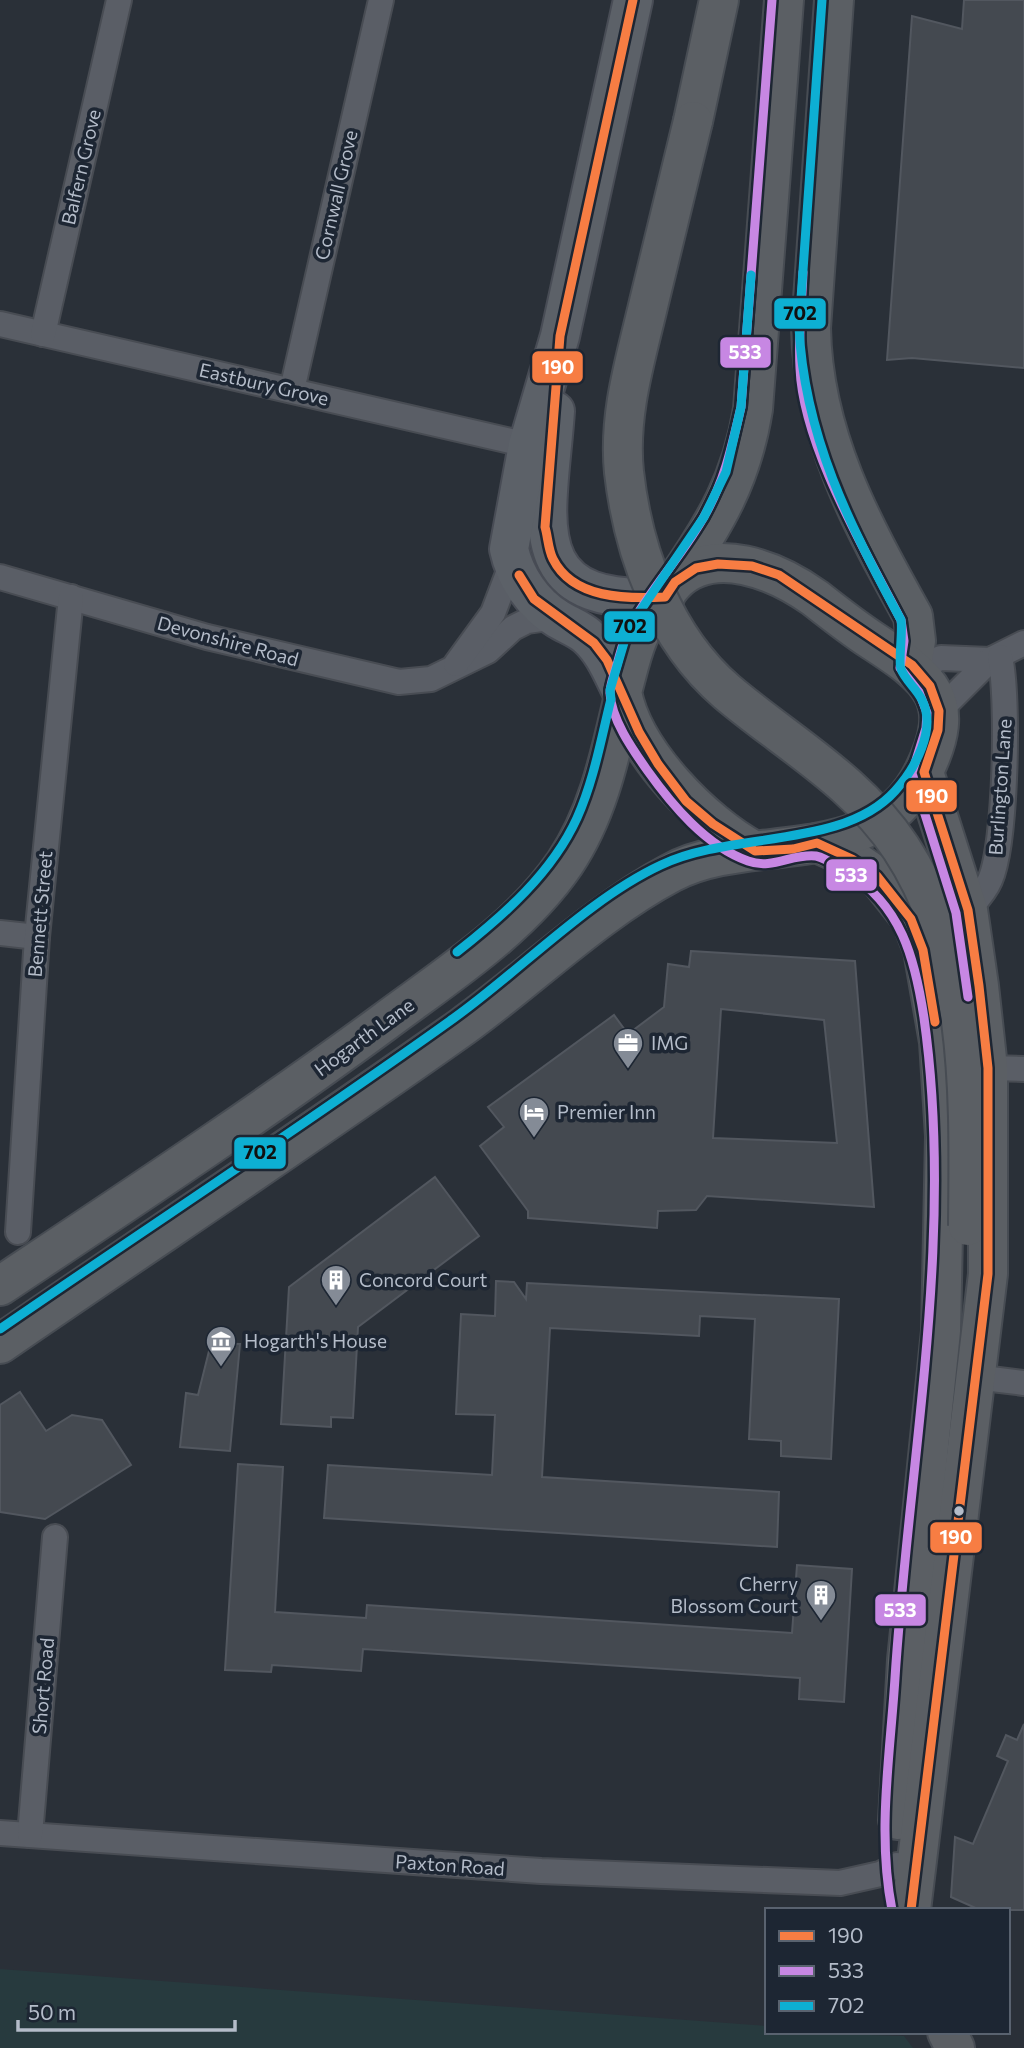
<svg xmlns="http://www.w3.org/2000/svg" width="1024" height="2048" viewBox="0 0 1024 2048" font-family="Commissioner,sans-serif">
<rect width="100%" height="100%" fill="#2a3038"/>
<!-- green -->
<path fill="#273a3e" d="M 0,1969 L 767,2026 L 767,2032 L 904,2036 L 913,2048 L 0,2048 Z"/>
<!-- building -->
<g fill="#444950" stroke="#52575f" stroke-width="2" fill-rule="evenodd">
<path d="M 964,0 L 1024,0 L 1024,368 L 912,358 L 887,360 L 912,16 L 962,29 Z"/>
<path d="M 691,951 L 855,961 L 874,1207 L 707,1196 L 696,1210 L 658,1211 L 657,1228 L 528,1218 L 528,1211 L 480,1146 L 504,1127 L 488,1107 L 614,1015 L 628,1034 L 664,1007 L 668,964 L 689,967 ZM 721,1009 L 824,1020 L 837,1143 L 713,1138 Z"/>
<path d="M 435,1177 L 479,1236 L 358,1327 L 353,1418 L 331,1417 L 331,1427 L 281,1424 L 289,1287 Z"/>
<path d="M 496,1281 L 514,1282 L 526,1299 L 527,1283 L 839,1299 L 831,1459 L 781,1456 L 781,1441 L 749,1439 L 755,1319 L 700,1316 L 699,1336 L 550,1328 L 542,1477 L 779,1492 L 777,1547 L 324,1518 L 328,1465 L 492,1475 L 495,1415 L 456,1414 L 461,1314 L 495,1316 Z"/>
<path d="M 211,1343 L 240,1344 L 230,1451 L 180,1447 L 186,1393 L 198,1395 Z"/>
<path d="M 20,1392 L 46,1431 L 72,1415 L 102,1420 L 131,1465 L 45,1519 L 0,1512 L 0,1405 Z"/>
<path d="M 238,1464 L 283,1467 L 275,1612 L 366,1618 L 367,1605 L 792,1633 L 797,1565 L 852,1569 L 844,1702 L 799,1699 L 800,1678 L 363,1649 L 361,1671 L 272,1665 L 271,1672 L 225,1670 Z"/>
<path d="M 1024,1724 L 1024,1910 L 980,1910 L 951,1897 L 955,1837 L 973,1844 L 1008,1761 L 997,1756 L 1006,1735 L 1017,1740 Z"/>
</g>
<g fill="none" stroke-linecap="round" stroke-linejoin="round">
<!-- minor casing -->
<g stroke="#484c53" stroke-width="28">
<g id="minor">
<path d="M 0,324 L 528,445"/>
<path d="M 43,334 L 119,0"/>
<path d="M 292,390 L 381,0"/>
<path d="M 0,577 L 207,637 L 399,682 L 431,679 L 488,651 L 513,628 L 527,621 L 556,617"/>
<path d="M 456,664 L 493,613 L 512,563"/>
<path d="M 914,668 L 941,658 L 990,660 L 1024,643"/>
<path d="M 939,711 L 990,660"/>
<path d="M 968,910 C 976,901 985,892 990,880 C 1006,844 1009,697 1000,657"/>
<path d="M 0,933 L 37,937"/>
<path d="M 988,1068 L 1024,1069"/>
<path d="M 18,1232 L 37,937 L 71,597"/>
<path d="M 975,1377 L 1024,1383"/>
<path d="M 0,1833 L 541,1871 L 840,1883 L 880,1874 L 897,1865"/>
<path d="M 30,1835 L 55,1537"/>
</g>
</g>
<!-- primary casing -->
<g stroke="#484c55" stroke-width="42">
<g id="primary">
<path d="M 555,411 C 548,515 516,608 665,597"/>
<path d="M 622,692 C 612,672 604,651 587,636 C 579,629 568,625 558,619 C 533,604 515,577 509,549 L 528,445 L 560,336 L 633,0"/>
</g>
</g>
<!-- trunk casing -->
<g stroke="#474c53" stroke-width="42">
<g id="trunk">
<path d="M 834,0 L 811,328 C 813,436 862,524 913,616 L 916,641 L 912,665"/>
<path d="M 693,121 L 719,0"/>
<path d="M 675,582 C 715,524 742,479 753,409 L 784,0"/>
<path d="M 817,843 L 852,859 L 877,876 L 911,919 L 923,950 L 939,1042 L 945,1136 L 941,1331 L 907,1660 L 898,1820"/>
<path d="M 0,1286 C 129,1200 258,1115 383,1023 C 446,976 520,929 565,863 C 598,814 610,756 623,700"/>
<path d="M 0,1344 C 154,1238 310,1135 462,1027 C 530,978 597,912 671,873 C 750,830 875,873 924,771 C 959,700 930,678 873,641 C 853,628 834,613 815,598 C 777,571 713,543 674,583 C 667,591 661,601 656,610 C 650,619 642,628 638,638 C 631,655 627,674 622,692 C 633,752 703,823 755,851"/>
<path d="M 911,1910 L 988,1274 L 988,1068 L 979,986 L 968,910 L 924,772"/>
<path d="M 947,2032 L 955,2048"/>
</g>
</g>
<!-- minor -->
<use href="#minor" stroke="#5a5e66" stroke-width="24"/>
<!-- primary -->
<use href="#primary" stroke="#5c6168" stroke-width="38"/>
<!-- trunk -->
<use href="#trunk" stroke="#5b5f64" stroke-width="38"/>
<!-- trunk-bridge casing -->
<g stroke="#474c53" stroke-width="42" stroke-linecap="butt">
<path id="trunk-bridge" d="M 693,121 C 678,181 664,242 649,302 C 636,358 618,414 624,472 C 633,552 664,638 727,692 C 786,742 857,781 901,848 C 974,959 969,1099 968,1226"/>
</g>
<!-- trunk-bridge -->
<use href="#trunk-bridge" stroke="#5b5f64" stroke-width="38"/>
<!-- bus-1 casing -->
<g stroke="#1d2633" stroke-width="14">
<g id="bus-1">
<path d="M 633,0 L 560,336 L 545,527 C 548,537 548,549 553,559 C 573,599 626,599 665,597 L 675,582 L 696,568 L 718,564 L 752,566 L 779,575 L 912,665 L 930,686 L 939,711 L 938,730 L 924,772 L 968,910 L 979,986 L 988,1068 L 988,1274 L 911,1910"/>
<path d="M 519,575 L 534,599 L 594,643 L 607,660 L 639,732 L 658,764 L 686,801 L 713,824 L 755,851 L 793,849 L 817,843 L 852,859 L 877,876 L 911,919 L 923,950 L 935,1022"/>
</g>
</g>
<!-- bus-2 casing -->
<g stroke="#1d2633" stroke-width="14">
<g id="bus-2">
<path d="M 772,0 L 741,407 C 732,445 725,479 706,513 C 685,553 651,587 630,627 C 623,639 620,655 616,668 C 614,675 610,685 610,693 C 611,719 633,750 647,770 C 672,805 706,846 748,861 C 772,870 793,853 816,856 C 826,858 838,867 847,872 C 901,905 915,958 924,1018 C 955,1238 909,1459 895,1678 C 890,1756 877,1833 892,1910"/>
<path d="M 803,272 C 802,303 798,336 800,368 C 803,446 865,550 901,620 L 904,641 L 900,668 L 919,692 L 927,713 L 926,728 L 912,773 L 956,913 L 968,997"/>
</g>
</g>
<!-- bus-3 casing -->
<g stroke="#1d2633" stroke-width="14">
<g id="bus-3">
<path d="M 457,952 C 504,915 552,873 577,818 C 594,780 601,739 611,699 L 610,690 L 628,629 L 704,517 L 726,472 L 741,407 L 751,275"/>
<path d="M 0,1329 C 151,1225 305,1125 454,1018 C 520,971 588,899 661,865 C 732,831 843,849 895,791 C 915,769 937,729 922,700 C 917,689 905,680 901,669 C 898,663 903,632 901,620 C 850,527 804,435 799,327 L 822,0"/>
</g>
</g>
<!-- bus-1 -->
<use href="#bus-1" stroke="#f77d43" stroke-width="9"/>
<!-- bus-2 -->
<use href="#bus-2" stroke="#c787e3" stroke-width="9"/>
<!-- bus-3 -->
<use href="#bus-3" stroke="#0dafd3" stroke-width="9"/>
</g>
<!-- icons -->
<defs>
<g id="office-pin" transform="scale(1.575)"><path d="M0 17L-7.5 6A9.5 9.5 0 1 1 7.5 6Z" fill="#848b96" stroke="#1d2633"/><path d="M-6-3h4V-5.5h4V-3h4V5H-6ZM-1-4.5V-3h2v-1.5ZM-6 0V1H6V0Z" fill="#fff"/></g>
<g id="hotel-pin" transform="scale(1.575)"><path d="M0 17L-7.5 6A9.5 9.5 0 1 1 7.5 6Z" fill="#848b96" stroke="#1d2633"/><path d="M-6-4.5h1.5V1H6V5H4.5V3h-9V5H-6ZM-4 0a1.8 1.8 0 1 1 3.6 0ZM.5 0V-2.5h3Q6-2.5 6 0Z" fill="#fff"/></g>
<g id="building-pin" transform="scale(1.575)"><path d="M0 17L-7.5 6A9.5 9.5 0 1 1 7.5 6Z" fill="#848b96" stroke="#1d2633"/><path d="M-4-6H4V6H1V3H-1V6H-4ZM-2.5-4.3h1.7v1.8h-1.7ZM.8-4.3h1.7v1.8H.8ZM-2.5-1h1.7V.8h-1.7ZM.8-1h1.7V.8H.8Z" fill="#fff"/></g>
<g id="museum-pin" transform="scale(1.575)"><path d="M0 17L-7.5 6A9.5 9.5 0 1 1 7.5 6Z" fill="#848b96" stroke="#1d2633"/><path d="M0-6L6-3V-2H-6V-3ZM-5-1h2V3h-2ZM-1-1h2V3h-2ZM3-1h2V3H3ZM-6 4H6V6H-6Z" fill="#fff"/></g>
</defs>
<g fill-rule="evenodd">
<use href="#office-pin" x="628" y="1043"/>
<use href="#hotel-pin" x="534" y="1112"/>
<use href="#building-pin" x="336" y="1280"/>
<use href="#museum-pin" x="221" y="1341"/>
<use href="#building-pin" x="821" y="1595"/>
</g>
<!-- markers -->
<circle fill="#b4bcc9" stroke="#1d2633" stroke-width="2.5" cx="959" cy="1511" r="6"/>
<g text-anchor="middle" stroke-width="7" stroke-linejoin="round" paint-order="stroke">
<!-- street labels -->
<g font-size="19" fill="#b4bcc9" stroke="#1d2633">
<text transform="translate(81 167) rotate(-77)" y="7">Balfern Grove</text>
<text transform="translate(336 195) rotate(-77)" y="7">Cornwall Grove</text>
<text transform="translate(264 384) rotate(13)" y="7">Eastbury Grove</text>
<text transform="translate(228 641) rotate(15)" y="7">Devonshire Road</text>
<text transform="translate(1000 787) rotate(-86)" y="7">Burlington Lane</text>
<text transform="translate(40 914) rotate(-85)" y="7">Bennett Street</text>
<text transform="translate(364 1037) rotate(-36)" y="7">Hogarth Lane</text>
<text transform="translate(43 1686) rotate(-85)" y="7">Short Road</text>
<text transform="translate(450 1865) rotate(4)" y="7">Paxton Road</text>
</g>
<!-- poi labels -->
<g font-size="19" fill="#b4bcc9" stroke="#1d2633" text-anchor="start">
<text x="651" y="1050">IMG</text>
<text x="557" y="1119">Premier Inn</text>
<text x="359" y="1287">Concord Court</text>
<text x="244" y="1348">Hogarth's House</text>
<text x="798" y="1591" text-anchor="end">Cherry<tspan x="798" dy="22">Blossom Court</tspan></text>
</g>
</g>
<g stroke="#1d2633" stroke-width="2.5">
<rect x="773" y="297" width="54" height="33" rx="7" fill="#0dafd3"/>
<rect x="719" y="336" width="53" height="33" rx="7" fill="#c787e3"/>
<rect x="531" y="350" width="53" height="34" rx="7" fill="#f77d43"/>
<rect x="603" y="610" width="53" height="33" rx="7" fill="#0dafd3"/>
<rect x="905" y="779" width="53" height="34" rx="7" fill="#f77d43"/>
<rect x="825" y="858" width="53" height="34" rx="7" fill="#c787e3"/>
<rect x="233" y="1136" width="54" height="34" rx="7" fill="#0dafd3"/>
<rect x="929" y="1521" width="54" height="33" rx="7" fill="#f77d43"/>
<rect x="874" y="1593" width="53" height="34" rx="7" fill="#c787e3"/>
</g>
<g font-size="19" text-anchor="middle" font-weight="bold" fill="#fff">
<text x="745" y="359">533</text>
<text x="558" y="374">190</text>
<text x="932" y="803">190</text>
<text x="851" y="882">533</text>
<text x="956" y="1544">190</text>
<text x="900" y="1617">533</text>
</g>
<g font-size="19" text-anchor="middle" font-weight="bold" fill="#111">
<text x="800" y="320">702</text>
<text x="630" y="633">702</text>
<text x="260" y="1159">702</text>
</g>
<!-- legend -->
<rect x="765" y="1908" width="245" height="126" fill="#1d2633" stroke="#59626f" stroke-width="2"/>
<rect x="779" y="1931" width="35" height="10" fill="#f77d43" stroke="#59626f" stroke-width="2"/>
<text x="828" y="1943" font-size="21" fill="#b4bcc9">190</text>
<rect x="779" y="1966" width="35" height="10" fill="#c787e3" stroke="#59626f" stroke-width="2"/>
<text x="828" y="1978" font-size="21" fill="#b4bcc9">533</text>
<rect x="779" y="2001" width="35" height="10" fill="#0dafd3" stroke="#59626f" stroke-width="2"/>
<text x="828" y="2013" font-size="21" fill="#b4bcc9">702</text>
<!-- scale -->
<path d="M18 2020v10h217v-10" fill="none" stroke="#b4bcc9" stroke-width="3.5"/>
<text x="28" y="2020" font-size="21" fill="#b4bcc9" stroke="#1d2633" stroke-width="5" paint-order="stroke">50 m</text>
</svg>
